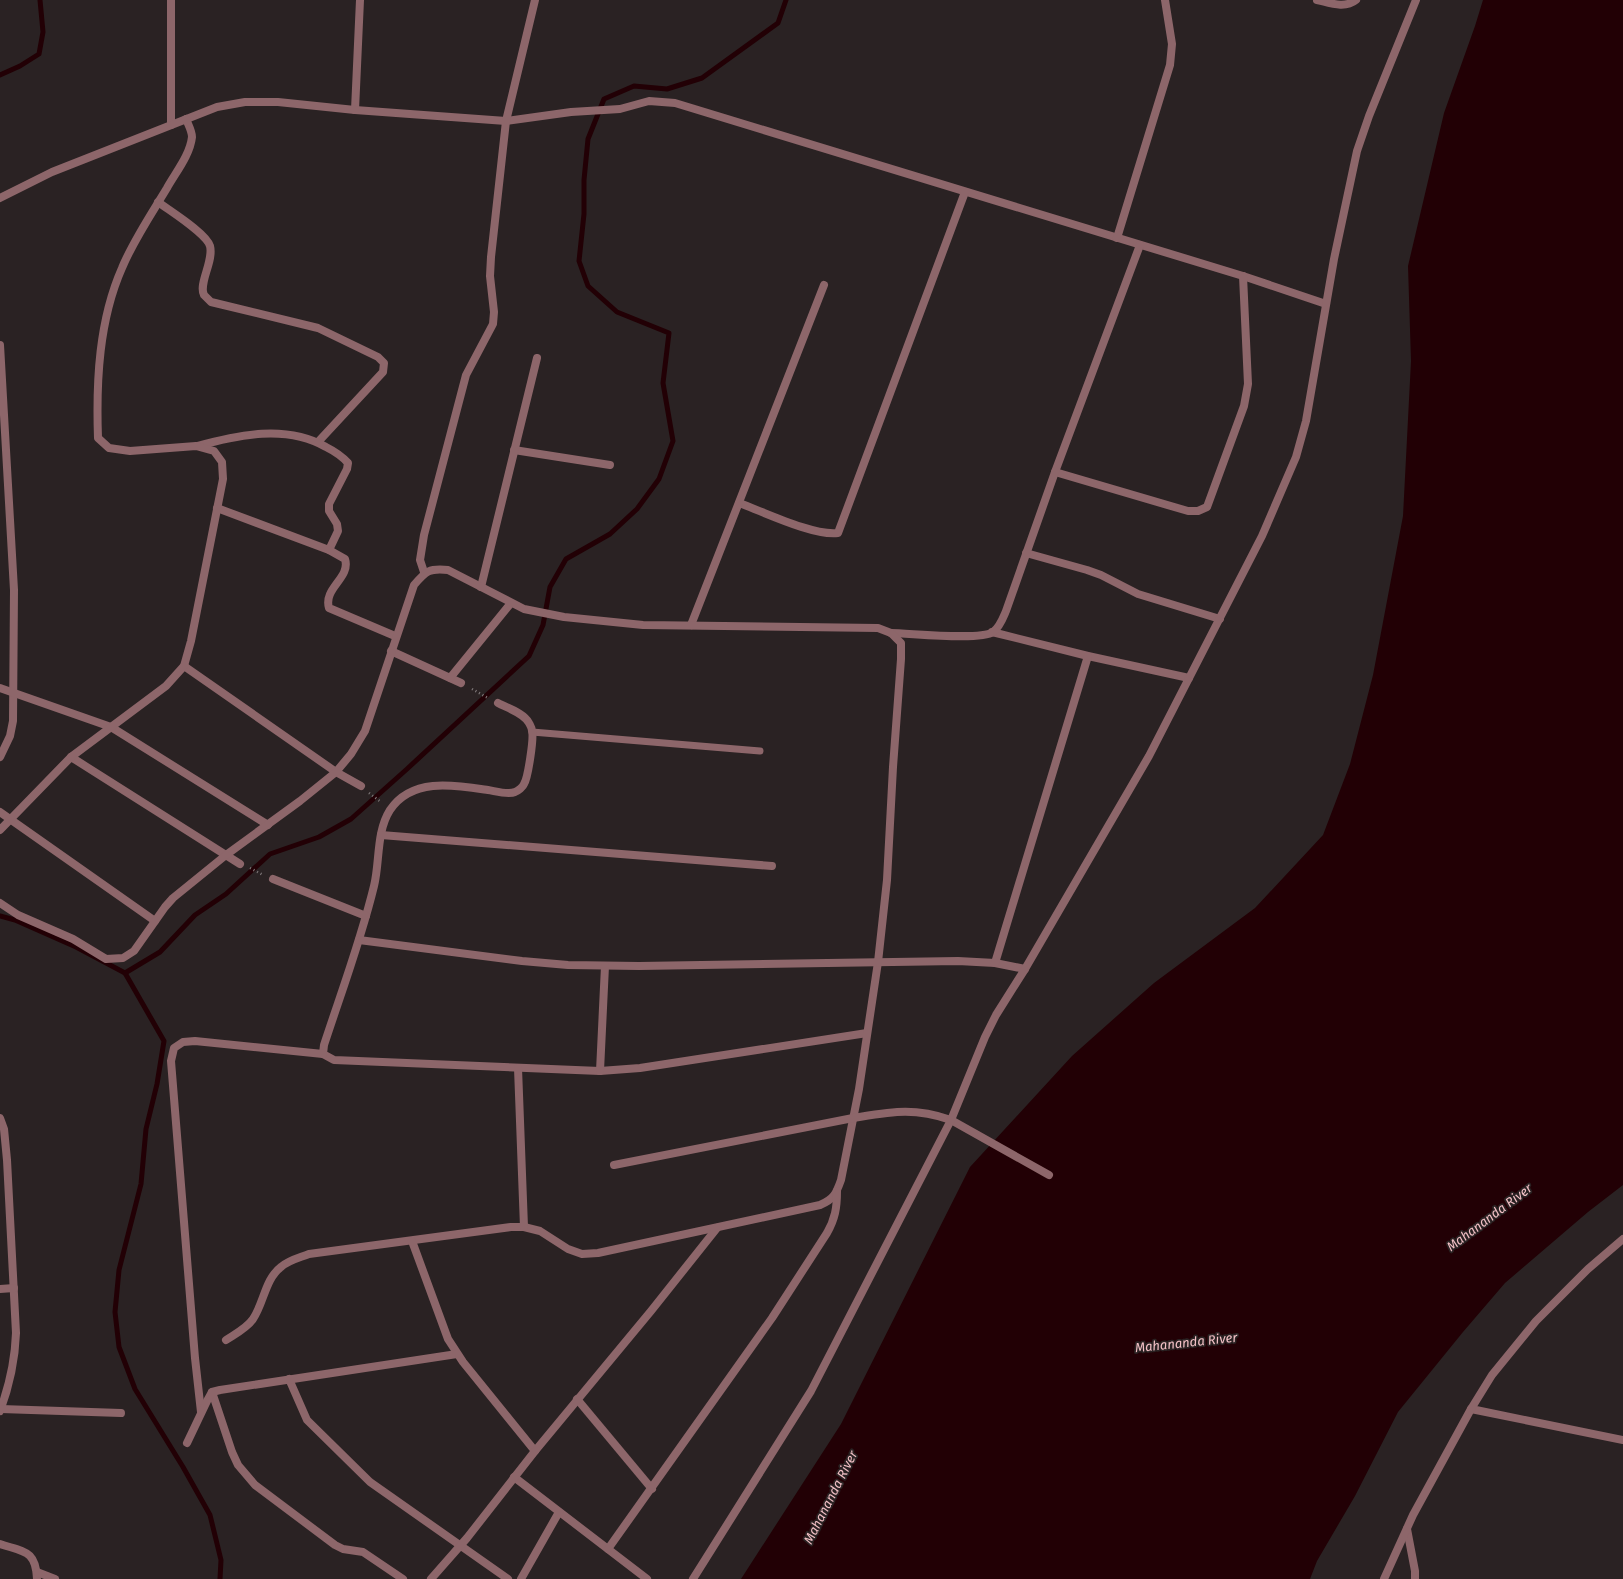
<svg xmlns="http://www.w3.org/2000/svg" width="1623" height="1579" viewBox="0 0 1623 1579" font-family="'Fira Sans',sans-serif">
<rect width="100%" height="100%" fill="#2a2223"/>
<!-- water -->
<path fill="#220005" d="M 1483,0 L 1623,0 L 1623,1185 L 1588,1212 L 1505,1283 L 1463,1332 L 1398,1412 L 1355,1496 L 1317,1561 L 1310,1579 L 741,1579 L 841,1424 L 970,1167 L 1072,1056 L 1154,983 L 1255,908 L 1323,835 L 1350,764 L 1373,675 L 1403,516 L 1411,361 L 1408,266 L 1444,113 L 1475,26 Z"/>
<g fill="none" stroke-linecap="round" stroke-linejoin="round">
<!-- stream -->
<g stroke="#220005" stroke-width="5">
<path d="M 0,75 L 20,66 L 39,54 L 43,32 L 40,0"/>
<path d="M 0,916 L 15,920 L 76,947 L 125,973 L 164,1041 L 157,1084 L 146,1129 L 141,1184 L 119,1270 L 115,1312 L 119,1347 L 135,1389 L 183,1467 L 210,1515 L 221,1560 L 220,1579"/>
<path d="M 125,973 L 160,952 L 195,915 L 226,894 L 270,854 L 319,837 L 351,819 L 407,769 L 529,656 L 543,625 L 550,587 L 566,559 L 610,534 L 637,509 L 659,479 L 673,441 L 663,383 L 669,333 L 617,312 L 588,286 L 579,261 L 584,214 L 584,180 L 588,139 L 604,99 L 634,86 L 667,89 L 702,78 L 778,23 L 786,0"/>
</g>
<!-- path -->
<g stroke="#857e7f" stroke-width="2.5" stroke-dasharray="1 3" stroke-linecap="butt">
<path d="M 472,689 L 488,698"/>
<path d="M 369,793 L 381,802"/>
<path d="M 250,868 L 263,875"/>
</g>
<!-- service -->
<path stroke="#8d666a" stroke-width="7" d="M 532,732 L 760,751"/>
<!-- minor -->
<g stroke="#8d666a" stroke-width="8">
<path d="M 1317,0 C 1330,3 1345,9 1356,0"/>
<path d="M 355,110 L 360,0"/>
<path d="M 171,125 L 171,0"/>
<path d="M 0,198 L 52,172 L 217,107 L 245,102 L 278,102 L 355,110 L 506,121 L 571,112 L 620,109 L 649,101 L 675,103 L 1243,276 L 1326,304"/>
<path d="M 158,202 C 170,211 206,233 210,246 C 214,261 198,284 204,295 C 206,297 209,300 211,302 L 318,328 L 378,357 L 384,363 L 383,372 L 318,442"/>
<path d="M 1117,238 L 1170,65 L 1172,44 L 1165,0"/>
<path d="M 0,345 L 14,590 L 13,721 L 10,736 L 0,757"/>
<path d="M 197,446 C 238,435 286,424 326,447 C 334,451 341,455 348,463 L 347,469 L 329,504 L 329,511 L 337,524 L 338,531 L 329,550"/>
<path d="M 514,450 L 610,465"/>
<path d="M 1055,472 L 1188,511 L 1198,511 L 1207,507 L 1244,406 L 1248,384 L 1243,276"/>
<path d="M 739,503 C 764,512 813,536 838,533 L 965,192"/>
<path d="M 217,508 L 329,550 L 345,559 C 351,578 323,588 329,608 L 395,636"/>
<path d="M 1026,553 L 1087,570 L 1101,575 L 1138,594 L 1220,619"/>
<path d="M 424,572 L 420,560 L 424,535 L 466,375 L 493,324 L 494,312 L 490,276 L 491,257 L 506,121 L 535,0"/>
<path d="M 481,587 L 537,358"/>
<path d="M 691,625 L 824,285"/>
<path d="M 992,632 L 1088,656 L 1189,678"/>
<path d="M 891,633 C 909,633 980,641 993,632 C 1000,627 1003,618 1006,611 L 1055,472 L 1140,245"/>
<path d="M 391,651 L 461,683"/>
<path d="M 184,666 L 336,772 L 361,786"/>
<path d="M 450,678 L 511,603"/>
<path d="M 0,688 L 111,727 L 268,825"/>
<path d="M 498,703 C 507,708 524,713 529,723 C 530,725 532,728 532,731 C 534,738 528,778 524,784 C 523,787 518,791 515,792 C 508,795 495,791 488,790 C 455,785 412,777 390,810 C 376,832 380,862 374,886 C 361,940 341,993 324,1045 L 323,1054 L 334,1060 L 600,1071 L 640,1068 L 867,1033"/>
<path d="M 71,757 L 240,864"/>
<path d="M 0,812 L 155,921"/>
<path d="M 0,830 L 71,757 L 166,686 L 184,666 L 191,641 L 223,479 L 222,462 L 214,451 L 196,446 L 130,451 L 109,448 L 98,438 C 96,381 99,320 122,268 C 133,241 152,213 167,188 C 176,172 190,155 192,137 C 192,131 188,124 186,119"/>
<path d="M 381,835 L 772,866"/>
<path d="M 273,879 L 366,916"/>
<path d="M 0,903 L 18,915 L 73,939 L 106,959 L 123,958 L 134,951 L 165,907 L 173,898 L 226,855 L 300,801 L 336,772 L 351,754 L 365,731 L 414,585 C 426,571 429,568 448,570 L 524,609 L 564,617 L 643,625 L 878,628 L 891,633 L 901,643 L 901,659 L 893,767 L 887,880 L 878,962 L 859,1089 L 841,1180 C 836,1194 834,1199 820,1205 L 598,1253 L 582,1254 L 568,1249 L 540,1231 L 524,1227 L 511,1227 L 309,1254 C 299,1258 289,1260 281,1267 C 265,1279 264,1303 253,1319 C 247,1328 235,1334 226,1340"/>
<path d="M 359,940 L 522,961 L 568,965 L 639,966 L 958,961 L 995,963 L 1025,969"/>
<path d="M 995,963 L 1088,656"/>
<path d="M 518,1068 L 524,1227"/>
<path d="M 600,1071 L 605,966"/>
<path d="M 0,1118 L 4,1129 L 7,1160 L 16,1333 C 15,1361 10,1384 0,1411"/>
<path d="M 614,1165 L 853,1118 C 891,1112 913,1107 951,1120 L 1049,1175"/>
<path d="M 412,1241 L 448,1339 L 463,1362 L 535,1451"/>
<path d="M 0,1289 L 14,1288"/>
<path d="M 289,1379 L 307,1420 L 370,1482 L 508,1579"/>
<path d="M 212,1392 L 232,1452 L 238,1465 L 255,1485 L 335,1545 L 343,1549 L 363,1552 L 403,1579"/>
<path d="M 577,1399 L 652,1489"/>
<path d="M 1,1409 L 121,1413"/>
<path d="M 1471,1409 L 1623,1440"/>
<path d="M 201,1412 L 195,1358 L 171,1061 L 174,1048 L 183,1042 L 195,1041 L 323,1054"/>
<path d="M 187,1443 L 207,1401 L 212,1392 L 220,1390 L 457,1354"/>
<path d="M 514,1477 L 647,1579"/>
<path d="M 1407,1529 L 1415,1571 L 1415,1579"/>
<path d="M 0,1544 C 24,1552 36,1550 37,1579"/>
<path d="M 608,1549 L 772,1318 L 827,1233 C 835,1219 837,1208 837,1191"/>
<path d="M 37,1572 L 55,1579"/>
<path d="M 431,1579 L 467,1538 L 535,1451 L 651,1311 L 717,1228"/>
<path d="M 521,1579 L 559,1512"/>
<path d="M 693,1579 L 811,1391 L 951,1120 L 985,1037 L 996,1015 L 1025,969 L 1149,756 L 1262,536 L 1296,457 L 1306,421 L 1334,259 L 1357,151 L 1369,116 L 1416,0"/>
<path d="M 1384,1579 L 1413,1515 L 1471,1409 L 1492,1375 L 1536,1321 L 1588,1269 L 1623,1239"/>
</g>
</g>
<g text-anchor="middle" stroke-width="3.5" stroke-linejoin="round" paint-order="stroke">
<!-- water labels -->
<g font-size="13" font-style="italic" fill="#f3c1c6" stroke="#2a2223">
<text transform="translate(1489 1217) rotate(-37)" y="5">Mahananda River</text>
<text transform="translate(1186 1342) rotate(-6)" y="5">Mahananda River</text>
<text transform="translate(830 1497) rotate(-63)" y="5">Mahananda River</text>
</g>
</g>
</svg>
